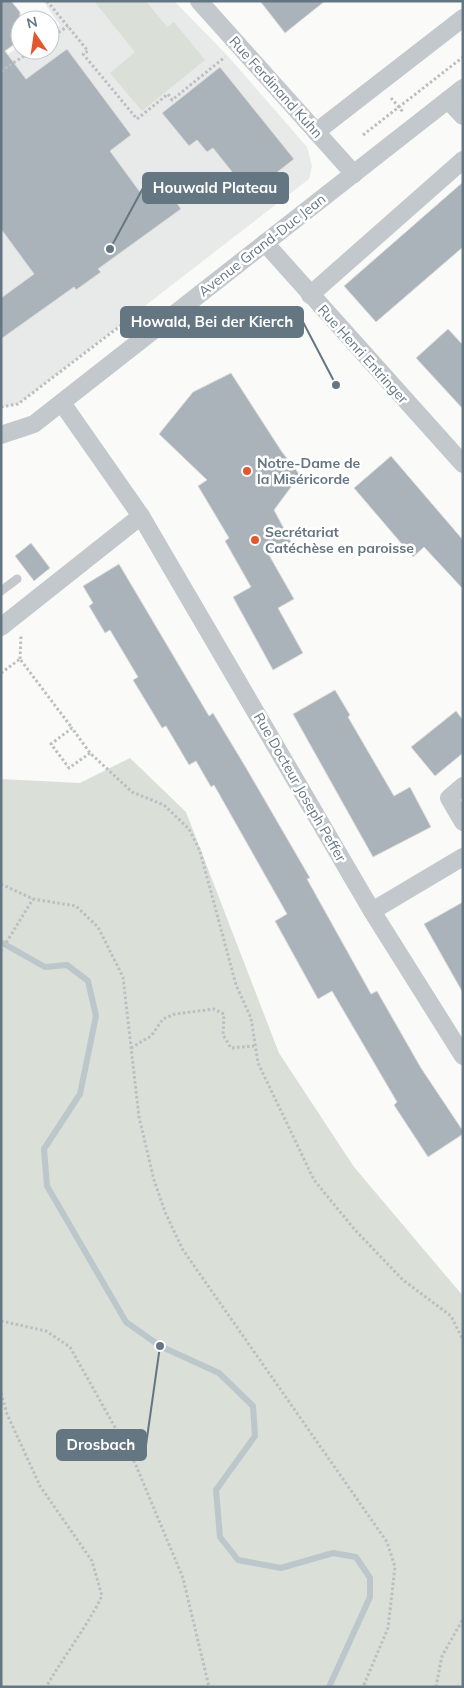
<svg xmlns="http://www.w3.org/2000/svg" width="464" height="1688" viewBox="0 0 464 1688" font-family="Mulish,sans-serif">
<rect width="100%" height="100%" fill="#fafaf8"/>
<!-- built -->
<path fill="#e8e9e9" d="M 43,1 L 174,1 L 227,55 L 307,147 L 312,166 L 309,179 L 18,404 L 1,407 L 1,60 L 20,45 L 20,50 L 50,50 L 50,32 L 60,25 Z"/>
<!-- green -->
<g fill="#dadfd7">
<path d="M 94,1 L 146,1 L 167,27 L 174,22 L 205,60 L 142,111 L 110,73 L 135,52 Z"/>
<path d="M 130,758 L 186,812 L 279,1053 L 354,1167 L 463,1296 L 463,1687 L 1,1687 L 1,779 L 80,783 Z"/>
</g>
<g fill="none" stroke-linecap="round" stroke-linejoin="round">
<!-- stream -->
<path stroke="#bbc7cb" stroke-width="6" d="M 1,942 L 45,967 L 67,965 L 88,981 L 96,1016 L 80,1094 L 44,1149 L 47,1186 L 126,1322 L 160,1346 L 219,1373 L 253,1406 L 255,1436 L 216,1490 L 220,1537 L 238,1560 L 281,1568 L 333,1553 L 356,1557 L 370,1578 L 370,1597 L 329,1687"/>
</g>
<!-- building -->
<g fill="#aab3b9" stroke="#dcdcda">
<path d="M 1,1 L 11,1 L 20,12 L 20,40 L 5,51 L 26,79 L 67,49 L 131,135 L 110,151 L 140,192 L 159,178 L 181,209 L 98,269 L 101,272 L 76,290 L 74,287 L 1,339 L 1,298 L 34,274 L 1,229 Z"/>
<path d="M 260,1 L 325,1 L 285,33 Z"/>
<path d="M 220,67 L 294,159 L 256,189 L 246,178 L 240,182 L 213,148 L 207,152 L 197,140 L 189,146 L 162,113 Z"/>
<path d="M 463,182 L 463,247 L 376,322 L 344,286 Z"/>
<path d="M 448,329 L 463,345 L 463,409 L 416,358 Z"/>
<path d="M 231,373 L 282,452 L 300,475 L 274,510 L 291,542 L 269,555 L 294,599 L 278,608 L 303,653 L 273,670 L 233,597 L 251,587 L 225,541 L 229,538 L 198,486 L 207,480 L 159,434 L 193,392 Z"/>
<path d="M 391,456 L 463,540 L 463,589 L 424,547 L 413,557 L 354,488 Z"/>
<path d="M 31,543 L 50,568 L 34,581 L 15,556 Z"/>
<path d="M 119,564 L 209,716 L 213,713 L 245,766 L 310,878 L 307,879 L 371,994 L 377,991 L 421,1068 L 463,1131 L 463,1134 L 428,1157 L 394,1105 L 397,1102 L 332,991 L 318,999 L 275,921 L 287,914 L 214,785 L 211,787 L 196,761 L 189,765 L 166,726 L 162,728 L 133,680 L 138,677 L 110,630 L 105,633 L 89,606 L 93,603 L 83,586 Z"/>
<path d="M 335,690 L 350,715 L 348,717 L 394,796 L 410,787 L 431,827 L 373,857 L 293,714 Z"/>
<path d="M 456,711 L 463,720 L 463,753 L 435,776 L 411,747 Z"/>
<path d="M 463,902 L 463,993 L 424,924 Z"/>
</g>
<g fill="none" stroke-linecap="round" stroke-linejoin="round">
<!-- path -->
<g stroke="#bbbfc2" stroke-width="3" stroke-dasharray="2.5 2.5" stroke-linecap="butt">
<path d="M 47,1 L 88,51 L 83,54 L 137,119 L 168,94 L 172,100 L 225,57"/>
<path d="M 50,38 L 68,26"/>
<path d="M 1,71 L 33,50"/>
<path d="M 391,98 L 403,112"/>
<path d="M 363,135 L 463,57"/>
<path d="M 1,407 L 18,404 L 128,320 L 132,324"/>
<path d="M 20,659 L 21,636"/>
<path d="M 1,673 L 20,659 L 72,728"/>
<path d="M 90,753 L 69,768 L 51,744 L 72,728 L 90,753 L 132,792 L 164,805 L 189,829 L 200,851 L 236,985 L 251,1018 L 258,1063 L 314,1180 L 355,1230 L 403,1280 L 451,1316 L 463,1340"/>
<path d="M 1,884 L 33,899 L 76,906 L 98,927 L 123,977 L 139,1117 L 154,1180 L 165,1212 L 183,1250 L 387,1542 L 395,1567 L 388,1628 L 363,1687"/>
<path d="M 1,951 L 33,899"/>
<path d="M 131,1048 L 151,1036 L 163,1019 L 175,1014 L 214,1009 L 224,1014 L 223,1035 L 231,1048 L 254,1046"/>
<path d="M 1,1321 L 46,1331 L 70,1347 L 135,1463 L 183,1578 L 209,1687"/>
<path d="M 1,1393 L 7,1414 L 40,1486 L 92,1561 L 102,1596 C 86,1628 64,1656 46,1687"/>
<path d="M 436,1687 L 442,1656 L 463,1619"/>
</g>
<!-- lane -->
<path stroke="#c3c8cc" stroke-width="9" d="M 1,591 L 17,579"/>
<!-- street -->
<g stroke="#c3c8cc" stroke-width="18">
<path d="M 199,1 L 354,174"/>
<path d="M 448,100 L 463,116"/>
<path d="M 316,132 L 463,18"/>
<path d="M 265,243 L 463,464"/>
<path d="M 310,295 L 463,160"/>
<path d="M 62,403 L 141,516 L 372,911 L 463,1056"/>
<path d="M 1,435 L 34,424 L 463,88"/>
<path d="M 1,627 L 141,516"/>
<path d="M 463,786 L 449,798 L 463,822"/>
<path d="M 372,911 L 463,857"/>
</g>
</g>
<!-- markers -->
<g fill="#e4572e" stroke="#fff" stroke-width="2">
<circle cx="247" cy="471" r="5"/>
<circle cx="255" cy="540" r="5"/>
</g>
<g text-anchor="middle" stroke-width="5" stroke-linejoin="round" paint-order="stroke">
<!-- street labels -->
<g font-size="14" fill="#657683" stroke="#fff">
<text transform="translate(276 87) rotate(48)" y="5">Rue Ferdinand Kuhn</text>
<text transform="translate(262 245) rotate(-38)" y="5">Avenue Grand-Duc Jean</text>
<text transform="translate(363 354) rotate(48)" y="5">Rue Henri Entringer</text>
<text transform="translate(300 787) rotate(60)" y="5">Rue Docteur Joseph Peffer</text>
</g>
<!-- poi labels -->
<g font-size="14" font-weight="bold" fill="#657683" stroke="#fff" text-anchor="start">
<text x="257" y="468">Notre-Dame de<tspan x="257" dy="16">la Miséricorde</tspan></text>
<text x="265" y="537">Secrétariat<tspan x="265" dy="16">Catéchèse en paroisse</tspan></text>
</g>
</g>
<!-- callouts -->
<path fill="none" stroke="#657683" stroke-width="2" d="M110 249L143 188M336 385L303 322M160 1346L146 1445"/>
<g fill="#657683" stroke="#fff" stroke-width="2">
<circle cx="110" cy="249" r="5"/>
<circle cx="336" cy="385" r="5"/>
<circle cx="160" cy="1346" r="5"/>
</g>
<g fill="#657683" stroke="#657683" stroke-width="2">
<rect x="143" y="173" width="145" height="30" rx="5"/>
<rect x="121" y="307" width="182" height="30" rx="5"/>
<rect x="57" y="1430" width="89" height="30" rx="5"/>
</g>
<g font-size="15" text-anchor="middle" font-weight="bold" fill="#fff">
<text x="215" y="193">Houwald Plateau</text>
<text x="212" y="327">Howald, Bei der Kierch</text>
<text x="101" y="1450">Drosbach</text>
</g>
<!-- border -->
<rect width="464" height="1688" fill="none" stroke="#657683" stroke-width="5"/>
<!-- north arrow -->
<g transform="translate(35 35) rotate(347)"><circle r="24" fill="#ffffff" stroke="#c1c8cd"/>
<path d="M0-4L9 19L0 12L-9 19Z" fill="#e4572e"/>
<text y="-8" font-size="14" font-weight="bold" text-anchor="middle" fill="#657683">N</text>
</g>
</svg>
